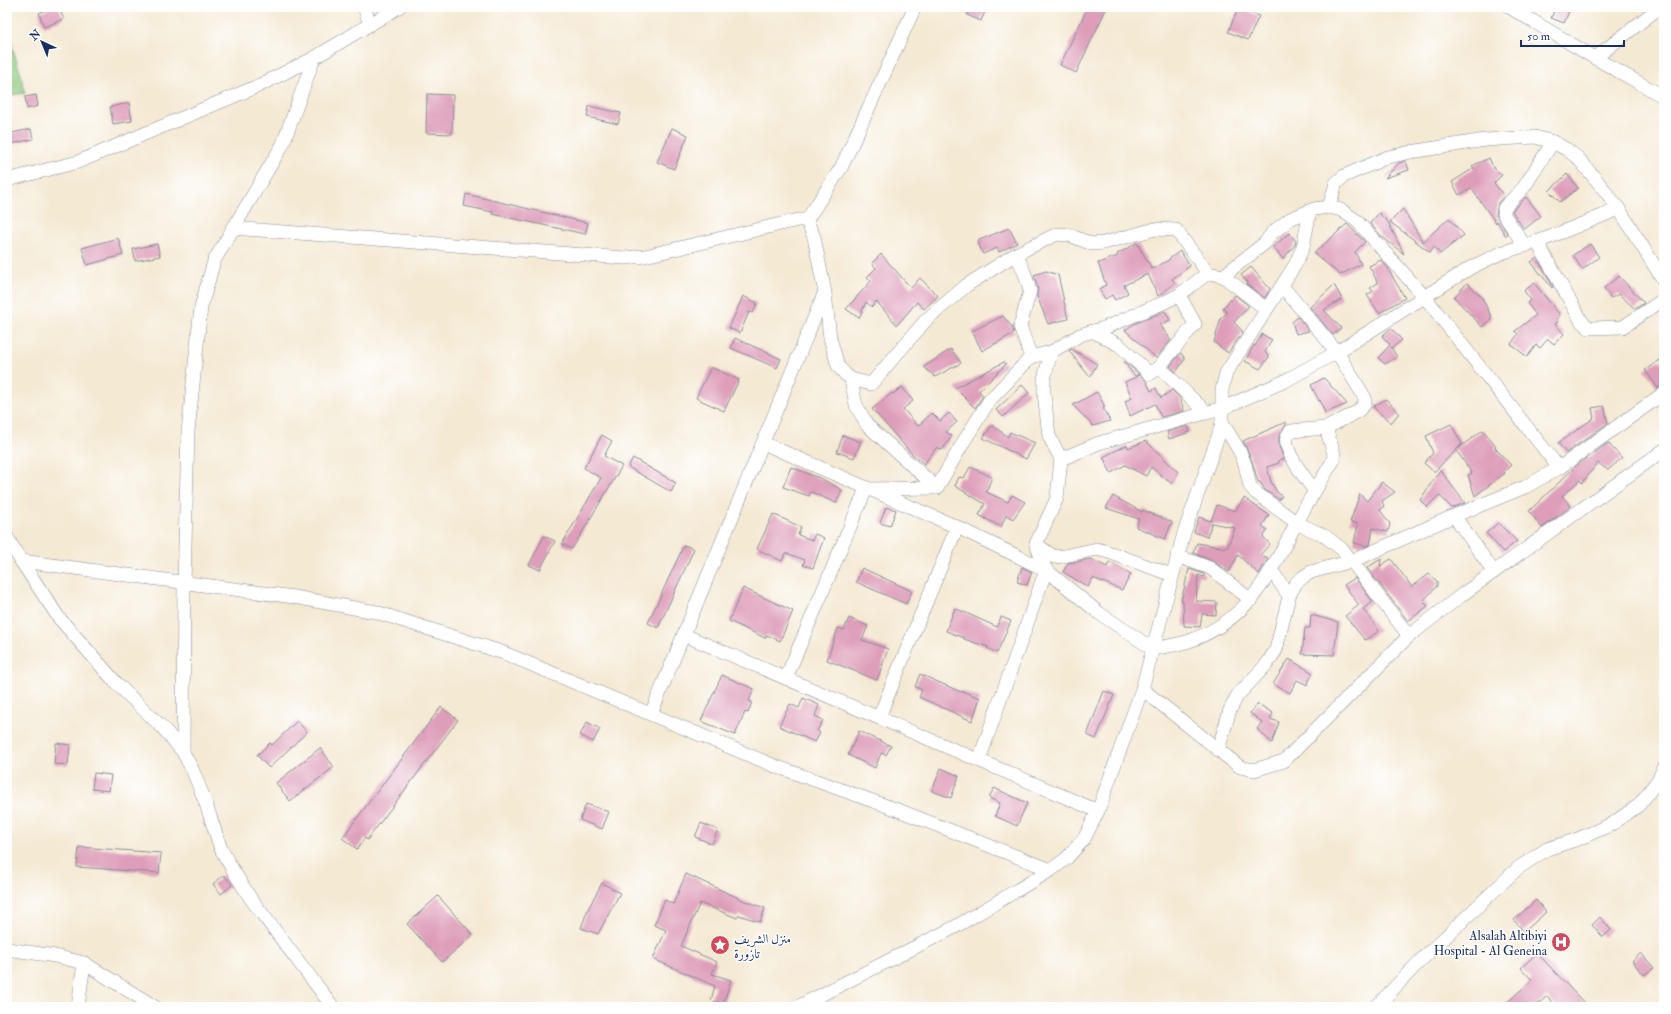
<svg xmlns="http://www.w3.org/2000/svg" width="1671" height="1014" viewBox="0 0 1671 1014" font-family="'IM FELL Double Pica',Amiri,serif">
<rect width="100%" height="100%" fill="#fff"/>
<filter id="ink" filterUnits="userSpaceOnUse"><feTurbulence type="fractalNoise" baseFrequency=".025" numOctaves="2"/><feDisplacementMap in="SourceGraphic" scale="8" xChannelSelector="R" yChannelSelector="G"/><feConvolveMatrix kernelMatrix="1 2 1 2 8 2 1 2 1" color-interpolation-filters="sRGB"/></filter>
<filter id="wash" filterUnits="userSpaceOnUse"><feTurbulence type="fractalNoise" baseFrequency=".012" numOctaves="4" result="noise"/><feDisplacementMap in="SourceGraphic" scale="16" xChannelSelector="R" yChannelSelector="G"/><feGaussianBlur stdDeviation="0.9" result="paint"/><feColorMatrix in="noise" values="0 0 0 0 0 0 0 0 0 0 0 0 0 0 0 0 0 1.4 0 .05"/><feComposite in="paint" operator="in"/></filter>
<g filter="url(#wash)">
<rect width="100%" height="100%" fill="#f4e9d3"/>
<!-- green -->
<path fill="#8fc87b" stroke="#557c6c" d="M 7,30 L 19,68 L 25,93 L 7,96 Z"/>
<g id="blocks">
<!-- building -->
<g fill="#de9eba">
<path d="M 53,7 L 58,7 L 64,19 L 44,27 L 39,13 Z"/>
<path d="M 971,7 L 987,7 L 981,21 L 967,15 Z"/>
<path d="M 1088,7 L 1107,7 L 1076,73 L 1060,65 Z"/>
<path d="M 1239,7 L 1259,16 L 1248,40 L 1228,32 Z"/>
<path d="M 1556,7 L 1571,7 L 1564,23 L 1551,18 Z"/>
<path d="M 427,94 L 453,95 L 452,134 L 426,133 Z"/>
<path d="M 36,95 L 38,106 L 27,109 L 25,97 Z"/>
<path d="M 129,103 L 132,121 L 113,124 L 110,107 Z"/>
<path d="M 589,106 L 621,113 L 618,124 L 587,117 Z"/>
<path d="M 672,128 L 688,135 L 674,169 L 657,162 Z"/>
<path d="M 31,129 L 33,139 L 7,145 L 7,134 Z"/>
<path d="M 1489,158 L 1494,169 L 1502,175 L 1494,183 L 1504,196 L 1498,203 L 1496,215 L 1508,235 L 1506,236 L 1497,221 L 1496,223 L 1471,188 L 1459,195 L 1452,182 L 1474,168 L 1472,166 Z"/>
<path d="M 1406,161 L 1409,170 L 1385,178 L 1399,163 Z"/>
<path d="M 1567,174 L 1578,188 L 1560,202 L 1549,191 Z"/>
<path d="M 466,194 L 588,223 L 585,234 L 492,214 L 493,212 L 464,206 Z"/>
<path d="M 1526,197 L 1541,216 L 1526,228 L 1523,228 L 1512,211 Z"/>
<path d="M 1403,209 L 1423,242 L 1449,218 L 1464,235 L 1440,254 L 1434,246 L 1430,252 L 1390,222 Z"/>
<path d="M 1379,213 L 1388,222 L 1404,254 L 1381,236 L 1370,223 Z"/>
<path d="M 1347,224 L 1365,242 L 1355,252 L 1361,264 L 1340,275 L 1314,253 Z"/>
<path d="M 1009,228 L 1017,243 L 999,252 L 997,248 L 983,254 L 979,245 L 979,240 Z"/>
<path d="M 1289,233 L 1296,241 L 1295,245 L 1283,259 L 1273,247 Z"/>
<path d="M 118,238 L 123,255 L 87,265 L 82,248 Z"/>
<path d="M 1137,243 L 1152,269 L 1169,260 L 1169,259 L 1180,251 L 1190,266 L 1172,279 L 1175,283 L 1158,296 L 1148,274 L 1124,285 L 1128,293 L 1115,300 L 1112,295 L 1105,299 L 1099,289 L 1106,285 L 1098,263 L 1118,256 L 1117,254 Z"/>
<path d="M 157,244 L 160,256 L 135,261 L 133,249 Z"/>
<path d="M 1590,244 L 1599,257 L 1582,270 L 1573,255 Z"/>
<path d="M 881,254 L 911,288 L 920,278 L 938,296 L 924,309 L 917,302 L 897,325 L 876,301 L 872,307 L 866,302 L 859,318 L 846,309 L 871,281 L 867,277 L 876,268 L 872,263 Z"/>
<path d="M 1537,258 L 1553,287 L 1552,288 L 1531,262 Z"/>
<path d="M 1381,260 L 1389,269 L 1388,269 L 1405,298 L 1379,313 L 1367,295 L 1373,291 L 1370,288 L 1378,283 L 1369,266 Z"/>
<path d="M 1251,267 L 1270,289 L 1265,298 L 1246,284 L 1247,282 L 1241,275 Z"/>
<path d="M 1046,271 L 1058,275 L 1068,319 L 1048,324 L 1037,296 L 1038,289 L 1034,275 Z"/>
<path d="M 1619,276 L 1644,303 L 1635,309 L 1619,294 L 1611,298 L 1604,288 Z"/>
<path d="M 1467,283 L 1481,296 L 1492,318 L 1482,327 L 1454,297 Z"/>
<path d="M 1534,283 L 1560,315 L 1556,320 L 1558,322 L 1555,324 L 1564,334 L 1554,344 L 1548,339 L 1540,348 L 1536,345 L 1527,357 L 1511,344 L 1518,334 L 1515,331 L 1536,315 L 1527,303 L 1531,300 L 1524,291 Z"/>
<path d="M 1334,285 L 1342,299 L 1324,310 L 1341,328 L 1333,335 L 1310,307 Z"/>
<path d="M 1235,295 L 1249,306 L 1234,322 L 1243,332 L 1228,353 L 1214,342 L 1221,318 L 1227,313 L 1223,308 Z"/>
<path d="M 743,296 L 757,303 L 753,313 L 749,312 L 740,333 L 729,328 Z"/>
<path d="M 1165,311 L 1170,320 L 1160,325 L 1171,340 L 1156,358 L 1125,330 L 1134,324 Z"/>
<path d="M 1003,316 L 1012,327 L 1014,333 L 982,351 L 972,331 Z"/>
<path d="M 1298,317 L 1309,331 L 1296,334 L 1292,322 Z"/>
<path d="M 1391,328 L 1402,340 L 1392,348 L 1391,347 L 1397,357 L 1385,364 L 1378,358 L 1390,345 L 1382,336 Z"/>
<path d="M 1262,334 L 1272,340 L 1265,352 L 1269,357 L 1260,369 L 1245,361 L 1254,345 L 1255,346 Z"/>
<path d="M 735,338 L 781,359 L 777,368 L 731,348 Z"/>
<path d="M 951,349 L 961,363 L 935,377 L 924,367 Z"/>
<path d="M 1071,349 L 1097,364 L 1090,377 L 1069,351 Z"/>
<path d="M 1181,353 L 1185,359 L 1176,372 L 1170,366 Z"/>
<path d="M 1660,360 L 1664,365 L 1664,385 L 1658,388 L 1645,370 Z"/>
<path d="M 1004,362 L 1006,364 L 979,391 L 983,396 L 975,408 L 955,388 Z"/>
<path d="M 1124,362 L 1125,362 L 1139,374 L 1135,376 Z"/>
<path d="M 711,367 L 739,380 L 724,411 L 696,398 Z"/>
<path d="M 1140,375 L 1146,381 L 1151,391 L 1156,388 L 1161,398 L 1172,390 L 1182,400 L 1181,401 L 1184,411 L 1161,417 L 1155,404 L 1130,416 L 1125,401 L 1132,398 L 1125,382 Z"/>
<path d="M 1324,378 L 1347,404 L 1325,413 L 1320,400 L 1319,401 L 1311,385 Z"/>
<path d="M 1022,385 L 1029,393 L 1003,417 L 996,410 Z"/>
<path d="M 902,387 L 913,401 L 903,409 L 918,426 L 932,413 L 940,421 L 949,413 L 957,422 L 946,432 L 952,436 L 942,450 L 937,447 L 924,464 L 912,454 L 872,409 L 892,393 L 893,394 Z"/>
<path d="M 1097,392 L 1105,407 L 1103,408 L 1110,421 L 1093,426 L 1073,405 Z"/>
<path d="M 1386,399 L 1399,413 L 1391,423 L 1373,407 Z"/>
<path d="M 1604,406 L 1608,423 L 1566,453 L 1558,443 L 1594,418 L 1592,408 Z"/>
<path d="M 1286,422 L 1286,425 L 1279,436 L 1279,446 L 1284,459 L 1279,460 L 1279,463 L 1267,467 L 1271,482 L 1277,492 L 1282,496 L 1279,500 L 1265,490 L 1260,482 L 1258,482 L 1252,461 L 1243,441 Z"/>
<path d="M 1451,424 L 1462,444 L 1434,472 L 1424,463 L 1433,453 L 1426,436 Z"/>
<path d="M 992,425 L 1008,437 L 1010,432 L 1035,443 L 1026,459 L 983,438 Z"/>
<path d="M 1188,426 L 1190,432 L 1169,439 L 1167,432 Z"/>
<path d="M 1483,430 L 1496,447 L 1495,448 L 1511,465 L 1504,472 L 1505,473 L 1475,496 L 1468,475 L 1472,473 L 1456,450 Z"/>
<path d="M 602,435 L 612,441 L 604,456 L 622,466 L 572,549 L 562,544 L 601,478 L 584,468 Z"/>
<path d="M 843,435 L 861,442 L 854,458 L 837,452 Z"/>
<path d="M 1146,441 L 1178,472 L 1172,484 L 1151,467 L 1146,476 L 1125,465 L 1111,473 L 1103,457 L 1127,445 L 1128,448 Z"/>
<path d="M 1608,443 L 1622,458 L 1608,470 L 1598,463 L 1582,483 L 1580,480 L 1562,496 L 1571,506 L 1542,528 L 1529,511 L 1576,466 Z"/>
<path d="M 633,458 L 676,483 L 671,492 L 628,467 Z"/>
<path d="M 791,467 L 822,479 L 842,490 L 836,503 L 811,492 L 809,496 L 783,487 Z"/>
<path d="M 970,467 L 992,477 L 986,492 L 1008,502 L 1012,495 L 1025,502 L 1013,519 L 1006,515 L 1001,527 L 979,515 L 985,504 L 955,486 L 959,477 L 964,478 Z"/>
<path d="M 1440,470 L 1465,503 L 1452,508 L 1439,495 L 1427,507 L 1420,500 Z"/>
<path d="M 1382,482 L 1395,492 L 1382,501 L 1384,506 L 1380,510 L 1390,524 L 1388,532 L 1373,528 L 1370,545 L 1367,546 L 1354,543 L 1358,524 L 1350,522 L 1360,494 L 1367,501 Z"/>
<path d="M 1113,496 L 1142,512 L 1143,510 L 1172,522 L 1165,539 L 1136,527 L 1139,519 L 1106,508 Z"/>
<path d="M 1244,498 L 1269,515 L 1262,526 L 1268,530 L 1263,537 L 1270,544 L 1260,555 L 1268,559 L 1259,574 L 1238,555 L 1229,572 L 1213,561 L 1193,553 L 1197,543 L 1227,548 L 1235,528 L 1212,523 L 1207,537 L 1194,532 L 1199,517 L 1211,521 L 1217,505 L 1235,511 Z"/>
<path d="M 886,507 L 896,510 L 890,526 L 880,523 Z"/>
<path d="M 773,514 L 801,527 L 798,535 L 812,540 L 815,534 L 824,538 L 813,568 L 803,565 L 805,560 L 786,553 L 782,561 L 757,549 Z"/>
<path d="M 1498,523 L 1517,541 L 1503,552 L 1486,533 Z"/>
<path d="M 544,536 L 555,541 L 540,570 L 529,565 Z"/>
<path d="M 684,545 L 694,549 L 658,628 L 648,623 Z"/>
<path d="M 1091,559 L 1107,567 L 1109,562 L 1131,574 L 1122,590 L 1093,578 L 1088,587 L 1063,572 L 1068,563 Z"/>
<path d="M 1381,559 L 1380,566 L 1391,559 L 1412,587 L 1429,574 L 1437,581 L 1437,586 L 1423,601 L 1428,606 L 1408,621 L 1367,568 Z"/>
<path d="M 1022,567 L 1032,572 L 1027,585 L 1017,582 Z"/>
<path d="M 862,568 L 912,591 L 906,604 L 856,582 Z"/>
<path d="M 1189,569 L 1204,574 L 1204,577 L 1198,575 L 1196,601 L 1217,602 L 1216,615 L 1202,614 L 1200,627 L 1184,626 L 1183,601 L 1181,601 Z"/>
<path d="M 1355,578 L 1373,602 L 1363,609 L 1379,631 L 1365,640 L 1345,616 L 1359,605 L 1344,585 Z"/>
<path d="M 743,588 L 793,611 L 780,641 L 767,635 L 765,638 L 729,621 Z"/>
<path d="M 955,608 L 997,627 L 1001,617 L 1011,621 L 997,653 L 987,648 L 988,647 L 964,639 L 964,638 L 946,631 Z"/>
<path d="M 1311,615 L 1338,622 L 1334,655 L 1302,654 L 1305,628 L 1310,628 Z"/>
<path d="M 849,618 L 868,626 L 862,640 L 888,649 L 877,680 L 827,660 L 838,628 L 844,630 Z"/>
<path d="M 1289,659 L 1313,673 L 1307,685 L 1297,680 L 1290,693 L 1273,684 Z"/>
<path d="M 920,674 L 961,692 L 962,691 L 980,698 L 972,721 L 919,697 L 922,690 L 915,687 Z"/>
<path d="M 722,675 L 754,689 L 749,701 L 752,702 L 748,713 L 745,712 L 735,735 L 701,721 Z"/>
<path d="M 1104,691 L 1114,695 L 1096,739 L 1087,735 Z"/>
<path d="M 803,698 L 819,705 L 815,716 L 823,720 L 817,731 L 820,733 L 815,742 L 779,726 L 790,704 L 799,708 Z"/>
<path d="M 1258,704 L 1273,713 L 1270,719 L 1279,722 L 1272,743 L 1257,729 L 1262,722 L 1250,713 Z"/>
<path d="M 441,707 L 458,720 L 367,840 L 365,838 L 357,849 L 342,838 Z"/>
<path d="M 297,721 L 307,732 L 269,768 L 257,755 L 270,743 L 272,745 Z"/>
<path d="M 587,722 L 600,729 L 593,742 L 580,735 Z"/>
<path d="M 859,731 L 891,746 L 886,755 L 881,753 L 875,768 L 848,755 Z"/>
<path d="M 56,743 L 70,745 L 68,765 L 54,764 Z"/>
<path d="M 320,748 L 334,767 L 290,801 L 276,783 Z"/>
<path d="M 941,768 L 959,776 L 951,798 L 932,791 Z"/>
<path d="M 94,773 L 111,775 L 109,791 L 92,789 Z"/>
<path d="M 994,788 L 1027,803 L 1017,826 L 995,816 L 1000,803 L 989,798 Z"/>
<path d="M 586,804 L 609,812 L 602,829 L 580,820 Z"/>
<path d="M 701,823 L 718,830 L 712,844 L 695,837 Z"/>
<path d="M 79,847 L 161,853 L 159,873 L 77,867 Z"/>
<path d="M 686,874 L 745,901 L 765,908 L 760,922 L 739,915 L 737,918 L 700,903 L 681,946 L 717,962 L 712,974 L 731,980 L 723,1004 L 711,1000 L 715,986 L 653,959 L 666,930 L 654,925 L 665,900 L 673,904 Z"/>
<path d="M 224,875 L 232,885 L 221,894 L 213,884 Z"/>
<path d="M 602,883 L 620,893 L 598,934 L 581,928 L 588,909 Z"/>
<path d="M 438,896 L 473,935 L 442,962 L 407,924 Z"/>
<path d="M 1536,900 L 1546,912 L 1524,932 L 1514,920 Z"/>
<path d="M 1600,917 L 1611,930 L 1603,937 L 1592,925 Z"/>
<path d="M 1537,953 L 1588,1007 L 1557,1007 L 1547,996 L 1535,1007 L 1502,1007 L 1532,980 L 1521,968 Z"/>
<path d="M 1641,953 L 1654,968 L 1644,975 L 1632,961 Z"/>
</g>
</g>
</g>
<g filter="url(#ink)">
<use href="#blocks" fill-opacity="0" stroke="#888c98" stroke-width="1"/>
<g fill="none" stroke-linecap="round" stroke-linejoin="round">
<!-- minor casing -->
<g stroke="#888c98" stroke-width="14">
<g id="minor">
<path d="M 364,7 L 370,24"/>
<path d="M 1509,7 L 1595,58 L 1664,97"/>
<path d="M 1595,58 L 1660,7"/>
<path d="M 7,180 L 78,162 L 258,86 L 314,58 L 399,7"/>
<path d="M 1329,207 L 1336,183 L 1344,176 L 1388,157 L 1411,152 L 1485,140 L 1535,137 L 1553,142 L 1566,149 L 1578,158 L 1598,182 L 1619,209 L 1664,281"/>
<path d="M 806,221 L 841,168 L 915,7"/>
<path d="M 232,228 L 624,258 L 645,256 L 798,220 L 803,220 L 808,223 L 814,237 L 825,293 L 830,338 L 838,366 L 845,374 L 851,379 L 871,384 L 926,320 L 967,285 L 1016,254 L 1057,234 L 1069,235 L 1092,244 L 1104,243 L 1155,229 L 1176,230 L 1208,273 L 1223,276 L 1266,309"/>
<path d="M 1537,242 L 1582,322 L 1589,328 L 1623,327 L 1664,299"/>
<path d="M 1525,246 L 1504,215 L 1504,208 L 1524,187 L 1553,142"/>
<path d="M 1016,254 L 1025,274 L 1030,291 L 1020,326 L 1031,357"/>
<path d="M 1223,276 L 1265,243 L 1272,233 L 1290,219 L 1314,209 L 1329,207 L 1341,210 L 1357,221 L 1424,296 L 1559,468"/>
<path d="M 1282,286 L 1337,352 L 1365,398 L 1365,404 L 1357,412 L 1326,428 L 1291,431 C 1275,443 1307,480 1315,491"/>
<path d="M 1092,331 L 1119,345 L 1150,374 L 1159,367 L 1195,324 L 1179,295"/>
<path d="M 1159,367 L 1207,413"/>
<path d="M 851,379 L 856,405 L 867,425 L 937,488"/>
<path d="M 1222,422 L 1240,452 L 1245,464 L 1250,486 L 1256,493 L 1297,523 L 1325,536 L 1343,550 L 1409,636"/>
<path d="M 763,443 L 957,527 L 1046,570 L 1099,613 L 1153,649 C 1166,646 1180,645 1192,640 C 1251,617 1268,576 1296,524 C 1308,502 1320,482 1333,461 L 1334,454 L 1326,428"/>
<path d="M 1061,459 L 1099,443 L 1223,408 L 1285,381 L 1337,352 L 1470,268 L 1501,253 L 1545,239 L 1619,209"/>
<path d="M 1454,516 L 1494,572"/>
<path d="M 7,537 L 21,561 L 59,618 L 118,685 L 164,729 L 183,752 L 193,771 L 205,801 L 221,849 L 234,872 L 251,899 L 333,1007"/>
<path d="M 1036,544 L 1054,557 L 1064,556 L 1097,549 L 1108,552 L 1172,575"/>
<path d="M 1177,556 L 1210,568 L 1251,600"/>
<path d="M 21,561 L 294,597 L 376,612 L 504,653 L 775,766 L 898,810 L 1051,870"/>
<path d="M 1272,571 L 1289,596"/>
<path d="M 684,635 L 1098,811"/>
<path d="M 786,678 L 866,489 L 937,488 L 964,441 L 989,401 L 1031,357 L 1051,352 L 1080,335 L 1104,328 L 1165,302 L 1179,295 L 1208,273"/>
<path d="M 1142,689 L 1240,767 L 1254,770 L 1284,761 L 1409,636 L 1463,594 L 1664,450"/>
<path d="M 651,714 L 824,294"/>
<path d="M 879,717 L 957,527"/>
<path d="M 1218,750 L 1230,710 L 1237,696 L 1266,665 L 1276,650 L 1289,596 L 1296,583 L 1303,577 L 1311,572 L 1352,561 L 1454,516 L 1525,487 L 1559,468 L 1664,393"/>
<path d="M 183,752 L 184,583 L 188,432 L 201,307 L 214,261 L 283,144 L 314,58"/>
<path d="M 979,760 L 1046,570 L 1036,544 L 1057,498 L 1061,459 L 1049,436 L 1044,393 L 1044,379 L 1051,352"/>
<path d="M 7,949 L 55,956 L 84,963 L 155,1007"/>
<path d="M 78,1007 L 84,963"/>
<path d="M 797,1007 L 955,927 L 1051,870 L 1067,858 L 1084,839 L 1098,811 L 1142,689 L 1184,533 L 1219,434 L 1222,422 L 1222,390 L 1226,373 L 1295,265 L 1303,247 L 1310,211"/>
<path d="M 1376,1007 L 1417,964 L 1518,868 L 1547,849 L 1578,839 L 1612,824 L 1639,805 L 1658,780 L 1664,768"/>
</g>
</g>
<!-- minor -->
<use href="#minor" stroke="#fff" stroke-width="13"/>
</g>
</g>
<!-- icons -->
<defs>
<g id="hospital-disc" transform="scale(1)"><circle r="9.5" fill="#d1495b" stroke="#fff"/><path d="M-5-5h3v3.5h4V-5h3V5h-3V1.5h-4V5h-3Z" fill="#fff"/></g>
<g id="sight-disc" transform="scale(1)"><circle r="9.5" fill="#d1495b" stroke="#fff"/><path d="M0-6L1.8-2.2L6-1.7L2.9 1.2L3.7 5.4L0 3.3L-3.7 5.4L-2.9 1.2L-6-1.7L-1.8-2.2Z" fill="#fff"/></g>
</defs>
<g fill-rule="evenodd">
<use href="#hospital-disc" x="1561" y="942"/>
<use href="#sight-disc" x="720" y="945"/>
</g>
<g text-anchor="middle" stroke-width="3" stroke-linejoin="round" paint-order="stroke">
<!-- poi labels -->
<g font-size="13" fill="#1b2f5e" stroke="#fff" text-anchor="end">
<text x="1547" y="940">Alsalah Altibiyi<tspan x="1547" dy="15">Hospital - Al Geneina</tspan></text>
<text x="734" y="943" text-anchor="start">منزل الشريف<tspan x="734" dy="15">تازورة</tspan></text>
</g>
</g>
<!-- margin -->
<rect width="1671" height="1014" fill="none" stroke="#fff" stroke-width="24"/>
<!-- north arrow -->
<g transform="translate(42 42) rotate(316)" stroke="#ffffff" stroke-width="3" paint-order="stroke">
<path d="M0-3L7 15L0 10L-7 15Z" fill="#1b2f5e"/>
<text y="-6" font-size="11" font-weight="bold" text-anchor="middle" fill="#1b2f5e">N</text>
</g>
<!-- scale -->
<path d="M1521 40v6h103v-6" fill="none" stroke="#1b2f5e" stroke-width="2"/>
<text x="1527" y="40" font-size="12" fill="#1b2f5e" stroke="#ffffff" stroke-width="3" paint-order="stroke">50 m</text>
</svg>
